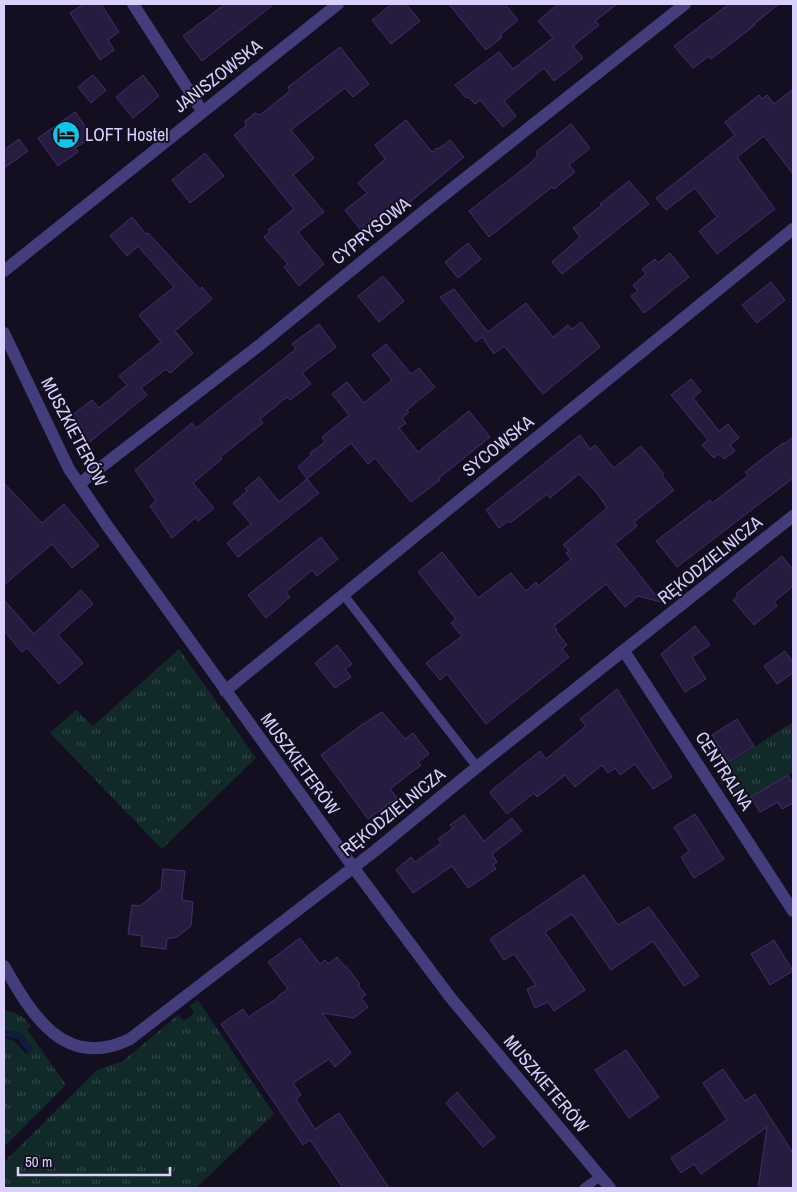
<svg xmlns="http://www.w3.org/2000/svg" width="797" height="1192" viewBox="0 0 797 1192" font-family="'Archivo Narrow',sans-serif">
<defs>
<pattern id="grass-tufts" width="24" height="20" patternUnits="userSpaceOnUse" patternTransform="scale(1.25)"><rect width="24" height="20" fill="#12292a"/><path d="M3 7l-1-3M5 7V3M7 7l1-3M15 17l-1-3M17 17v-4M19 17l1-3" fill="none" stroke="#34474a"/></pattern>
</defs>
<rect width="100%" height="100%" fill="#130f20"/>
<!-- grass -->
<g fill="url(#grass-tufts)">
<path d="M 179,649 L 256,758 L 162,849 L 50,733 L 76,710 L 93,726 Z"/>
<path d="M 793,722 L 793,772 L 740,804 L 719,770 Z"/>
<path d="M 198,1000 L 274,1114 L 196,1188 L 4,1188 L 4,1162 L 97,1070 L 123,1061 L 178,1015 L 184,1021 L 194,1013 L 190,1006 Z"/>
<path d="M 5,1010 C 17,1013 24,1016 31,1027 L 27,1029 L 66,1085 L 4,1147 L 4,1038 L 14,1041 L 26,1054 L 33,1049 L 22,1034 L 4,1029 Z"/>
</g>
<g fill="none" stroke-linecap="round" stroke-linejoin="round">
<!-- stream -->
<path stroke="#0f1d3f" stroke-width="6" d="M 4,1033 L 19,1036 L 29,1049"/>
</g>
<!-- building -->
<g fill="#261c40" stroke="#3f306a">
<path d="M 84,4 L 101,4 L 119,32 L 108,40 L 114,50 L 100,60 L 70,13 Z"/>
<path d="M 225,4 L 274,4 L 202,61 L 183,36 Z"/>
<path d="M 392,4 L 406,4 L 420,21 L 391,44 L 372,20 Z"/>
<path d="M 449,4 L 505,4 L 518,20 L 500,35 L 502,37 L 486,50 Z"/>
<path d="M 558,4 L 617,4 L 595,21 L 599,25 L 573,46 L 583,58 L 554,81 L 544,68 L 504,101 L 516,116 L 503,127 L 480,100 L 475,104 L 468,97 L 466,98 L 455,85 L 499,52 L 513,69 L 553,38 L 538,21 Z"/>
<path d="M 729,4 L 779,4 L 754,24 L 755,25 L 711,59 L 709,56 L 693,68 L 674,46 Z"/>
<path d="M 340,47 L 369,84 L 353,97 L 345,88 L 291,130 L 314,158 L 293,175 L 324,212 L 298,232 L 324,264 L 299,286 L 284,267 L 288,264 L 264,237 L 270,232 L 268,230 L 294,209 L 234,135 L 246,126 L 245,121 L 255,113 L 260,115 L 290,91 L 288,87 Z"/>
<path d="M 93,75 L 106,90 L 91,103 L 78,87 Z"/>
<path d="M 143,75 L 159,96 L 133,118 L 116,97 Z"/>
<path d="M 793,89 L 793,174 L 764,136 L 737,157 L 775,209 L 717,254 L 699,231 L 717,217 L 695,188 L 666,210 L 656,198 L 735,135 L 725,122 L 759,95 L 762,99 L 767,95 L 774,104 Z"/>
<path d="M 75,112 L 85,126 L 84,132 L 89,139 L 75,148 L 78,152 L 58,166 L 38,138 Z"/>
<path d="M 406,120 L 432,152 L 437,148 L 438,149 L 450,140 L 464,157 L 398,212 L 396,209 L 364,234 L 345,210 L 367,193 L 358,183 L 385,159 L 375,145 Z"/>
<path d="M 571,124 L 590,148 L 569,165 L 575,172 L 554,189 L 552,187 L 489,237 L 469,211 L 532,162 L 537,156 L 537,151 Z"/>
<path d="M 19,139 L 28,151 L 4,168 L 4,150 Z"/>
<path d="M 205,153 L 224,176 L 190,203 L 172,180 Z"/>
<path d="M 629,181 L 649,204 L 562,274 L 552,262 L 580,237 L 573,228 L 602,205 L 600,204 Z"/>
<path d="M 132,217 L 146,234 L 148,233 L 200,289 L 202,287 L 212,299 L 175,331 L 193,353 L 170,373 L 166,369 L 141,388 L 147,395 L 86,445 L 72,415 L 92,400 L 99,408 L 127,385 L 119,376 L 161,342 L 139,315 L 174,287 L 138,246 L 127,256 L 110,236 Z"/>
<path d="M 468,243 L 481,259 L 458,278 L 445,262 Z"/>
<path d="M 670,253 L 689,277 L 644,313 L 631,296 L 638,291 L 633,285 L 646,274 L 642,269 L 655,259 L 658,263 Z"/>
<path d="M 383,276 L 404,301 L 379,322 L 358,296 Z"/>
<path d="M 771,282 L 785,300 L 757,323 L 742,305 Z"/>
<path d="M 454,289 L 488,332 L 526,303 L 553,337 L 568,325 L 572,329 L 581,322 L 600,347 L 543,394 L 504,346 L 494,354 L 482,337 L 476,342 L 440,297 Z"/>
<path d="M 319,324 L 336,347 L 302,373 L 311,384 L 290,400 L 287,397 L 260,419 L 263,423 L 220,457 L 222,459 L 193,483 L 214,508 L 198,521 L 196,517 L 172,538 L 150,506 L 156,501 L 135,470 L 192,423 L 196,428 L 296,349 L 292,344 Z"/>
<path d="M 386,344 L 411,374 L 419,368 L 435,387 L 407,410 L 409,412 L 402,418 L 406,423 L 399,428 L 418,452 L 469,411 L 490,437 L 439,478 L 440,480 L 411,502 L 375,458 L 368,464 L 351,443 L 307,479 L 298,467 L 311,455 L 310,453 L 325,442 L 322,437 L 349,415 L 332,394 L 347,382 L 364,403 L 392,380 L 372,355 Z"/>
<path d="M 691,379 L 701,391 L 693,398 L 719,431 L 728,424 L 739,438 L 730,445 L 735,451 L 724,459 L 719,454 L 714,458 L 702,445 L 708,440 L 671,395 Z"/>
<path d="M 580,435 L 590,449 L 595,445 L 614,468 L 641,446 L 664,474 L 662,476 L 674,490 L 634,522 L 637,526 L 615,544 L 661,602 L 638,596 L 625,607 L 606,584 L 554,626 L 557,630 L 556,631 L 567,645 L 562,649 L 569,657 L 486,724 L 447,674 L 440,680 L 426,663 L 462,636 L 451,623 L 456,619 L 418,572 L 442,552 L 478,598 L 511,573 L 526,591 L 536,582 L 538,586 L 571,559 L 566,553 L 569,551 L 563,545 L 607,508 L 597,493 L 579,474 L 550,498 L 547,494 L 510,523 L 508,521 L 499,528 L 486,510 Z"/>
<path d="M 793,437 L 793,478 L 677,567 L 656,541 L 710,500 L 712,503 L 748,476 L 745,472 L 783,443 L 784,444 Z"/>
<path d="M 259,477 L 279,502 L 307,479 L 319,493 L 238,557 L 227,543 L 251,524 L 233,503 L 247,491 L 245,489 Z"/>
<path d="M 4,483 L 42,523 L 64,504 L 99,546 L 72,568 L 52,544 L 4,585 Z"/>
<path d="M 321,537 L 338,559 L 317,576 L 312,570 L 286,592 L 290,597 L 266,618 L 248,595 Z"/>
<path d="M 782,556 L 793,570 L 793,586 L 774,602 L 777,606 L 754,625 L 733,600 L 738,596 L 736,594 Z"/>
<path d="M 81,590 L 93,604 L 58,635 L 83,663 L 59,684 L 27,648 L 22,652 L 4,631 L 4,600 L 34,634 Z"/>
<path d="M 695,626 L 710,645 L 692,657 L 706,679 L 685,692 L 661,654 Z"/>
<path d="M 337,645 L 352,664 L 345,669 L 351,677 L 335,688 L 315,663 Z"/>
<path d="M 785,651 L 793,662 L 793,673 L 777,684 L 764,666 Z"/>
<path d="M 617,689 L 672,777 L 653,789 L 635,764 L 620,775 L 615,768 L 608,773 L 602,765 L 575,787 L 565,775 L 537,797 L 534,793 L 507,814 L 490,793 L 493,789 L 540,751 L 546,759 L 586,726 L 580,719 Z"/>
<path d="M 382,712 L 405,739 L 413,733 L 429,754 L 418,762 L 421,765 L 390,789 L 397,798 L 368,819 L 321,755 L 363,724 Z"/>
<path d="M 737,719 L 754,746 L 729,762 L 712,735 Z"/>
<path d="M 788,775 L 793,784 L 793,803 L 782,809 L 778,802 L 760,812 L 751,797 Z"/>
<path d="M 695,814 L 724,859 L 694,878 L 681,857 L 689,851 L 674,827 Z"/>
<path d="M 464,815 L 484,841 L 512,818 L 522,831 L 492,854 L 497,862 L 493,865 L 496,869 L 468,888 L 452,866 L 413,893 L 396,870 L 411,857 L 415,862 L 441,843 L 438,839 L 453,828 L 450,825 Z"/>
<path d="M 163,869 L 185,871 L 182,900 L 193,902 L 191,926 L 177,937 L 167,939 L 166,949 L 141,946 L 142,936 L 128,934 L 132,905 L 140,906 L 161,889 Z"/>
<path d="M 584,875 L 618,925 L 649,907 L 699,976 L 684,986 L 653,941 L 611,970 L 572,914 L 545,932 L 585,990 L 554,1011 L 548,1002 L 535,1008 L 527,989 L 536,985 L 514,954 L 504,960 L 490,939 Z"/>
<path d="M 300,938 L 320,964 L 325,960 L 328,964 L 337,957 L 345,967 L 346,966 L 360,984 L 358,985 L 366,995 L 361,998 L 368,1007 L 354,1018 L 322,1013 L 351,1053 L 335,1067 L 329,1059 L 293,1083 L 301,1095 L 296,1099 L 315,1129 L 339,1113 L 389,1188 L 343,1188 L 310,1140 L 303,1145 L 221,1024 L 243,1009 L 248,1017 L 279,997 L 278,996 L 288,989 L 268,962 Z"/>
<path d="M 774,940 L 793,971 L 770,985 L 751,954 Z"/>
<path d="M 626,1050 L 659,1097 L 629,1118 L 595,1070 Z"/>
<path d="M 723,1069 L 745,1101 L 755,1094 L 793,1153 L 793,1188 L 758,1188 L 767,1127 L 701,1174 L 694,1164 L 681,1173 L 671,1158 L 727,1120 L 703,1083 Z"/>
<path d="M 457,1092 L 495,1137 L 483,1147 L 446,1103 Z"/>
</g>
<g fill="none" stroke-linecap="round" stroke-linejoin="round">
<!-- service -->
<g stroke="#443d7c" stroke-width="9">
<path d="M 343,594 L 477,767"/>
<path d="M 584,1188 L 601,1176"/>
</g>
<!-- minor -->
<g stroke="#443d7c" stroke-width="12">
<path d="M 133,4 L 202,111"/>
<path d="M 4,271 L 338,4"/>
<path d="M 4,333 L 69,469 L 106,524 L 353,867 L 450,997 L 610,1188"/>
<path d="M 79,484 L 261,344 L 429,207 L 685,4"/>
<path d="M 624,651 L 793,911"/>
<path d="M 225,691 L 793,229"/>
<path d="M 4,966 C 32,1015 65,1071 130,1039 L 376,850 L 477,767 L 793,516"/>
</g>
</g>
<!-- icons -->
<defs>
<g id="hotel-disc" transform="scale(1.4375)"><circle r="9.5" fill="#11c4e8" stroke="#130f20"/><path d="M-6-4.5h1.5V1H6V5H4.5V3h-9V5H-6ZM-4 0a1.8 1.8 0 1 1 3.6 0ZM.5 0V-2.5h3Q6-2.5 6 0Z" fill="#111"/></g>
</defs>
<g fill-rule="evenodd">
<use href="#hotel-disc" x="66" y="135"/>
</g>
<g text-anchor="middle" stroke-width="4" stroke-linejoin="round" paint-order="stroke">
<!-- street labels -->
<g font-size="18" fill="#d9d1fc" stroke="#130f20">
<text transform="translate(218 76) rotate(-38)" y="6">JANISZOWSKA</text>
<text transform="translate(371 231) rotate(-39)" y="6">CYPRYSOWA</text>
<text transform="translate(74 432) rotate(62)" y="6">MUSZKIETERÓW</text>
<text transform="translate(498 446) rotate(-39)" y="6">SYCOWSKA</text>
<text transform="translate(710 560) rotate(-39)" y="6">RĘKODZIELNICZA</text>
<text transform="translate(300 764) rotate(54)" y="6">MUSZKIETERÓW</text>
<text transform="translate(724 771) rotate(57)" y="6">CENTRALNA</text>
<text transform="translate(393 812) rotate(-39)" y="6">RĘKODZIELNICZA</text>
<text transform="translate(546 1084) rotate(50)" y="6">MUSZKIETERÓW</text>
</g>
<!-- poi labels -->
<g font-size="18" fill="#d9d1fc" stroke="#130f20" text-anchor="start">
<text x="85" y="141">LOFT Hostel</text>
</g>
</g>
<!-- border -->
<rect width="797" height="1192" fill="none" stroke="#d9d1fc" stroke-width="10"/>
<!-- scale -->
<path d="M18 1167v8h152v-8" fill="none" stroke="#d9d1fc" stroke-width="2.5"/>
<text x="25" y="1167" font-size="15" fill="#d9d1fc" stroke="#130f20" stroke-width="4" paint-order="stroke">50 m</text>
</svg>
